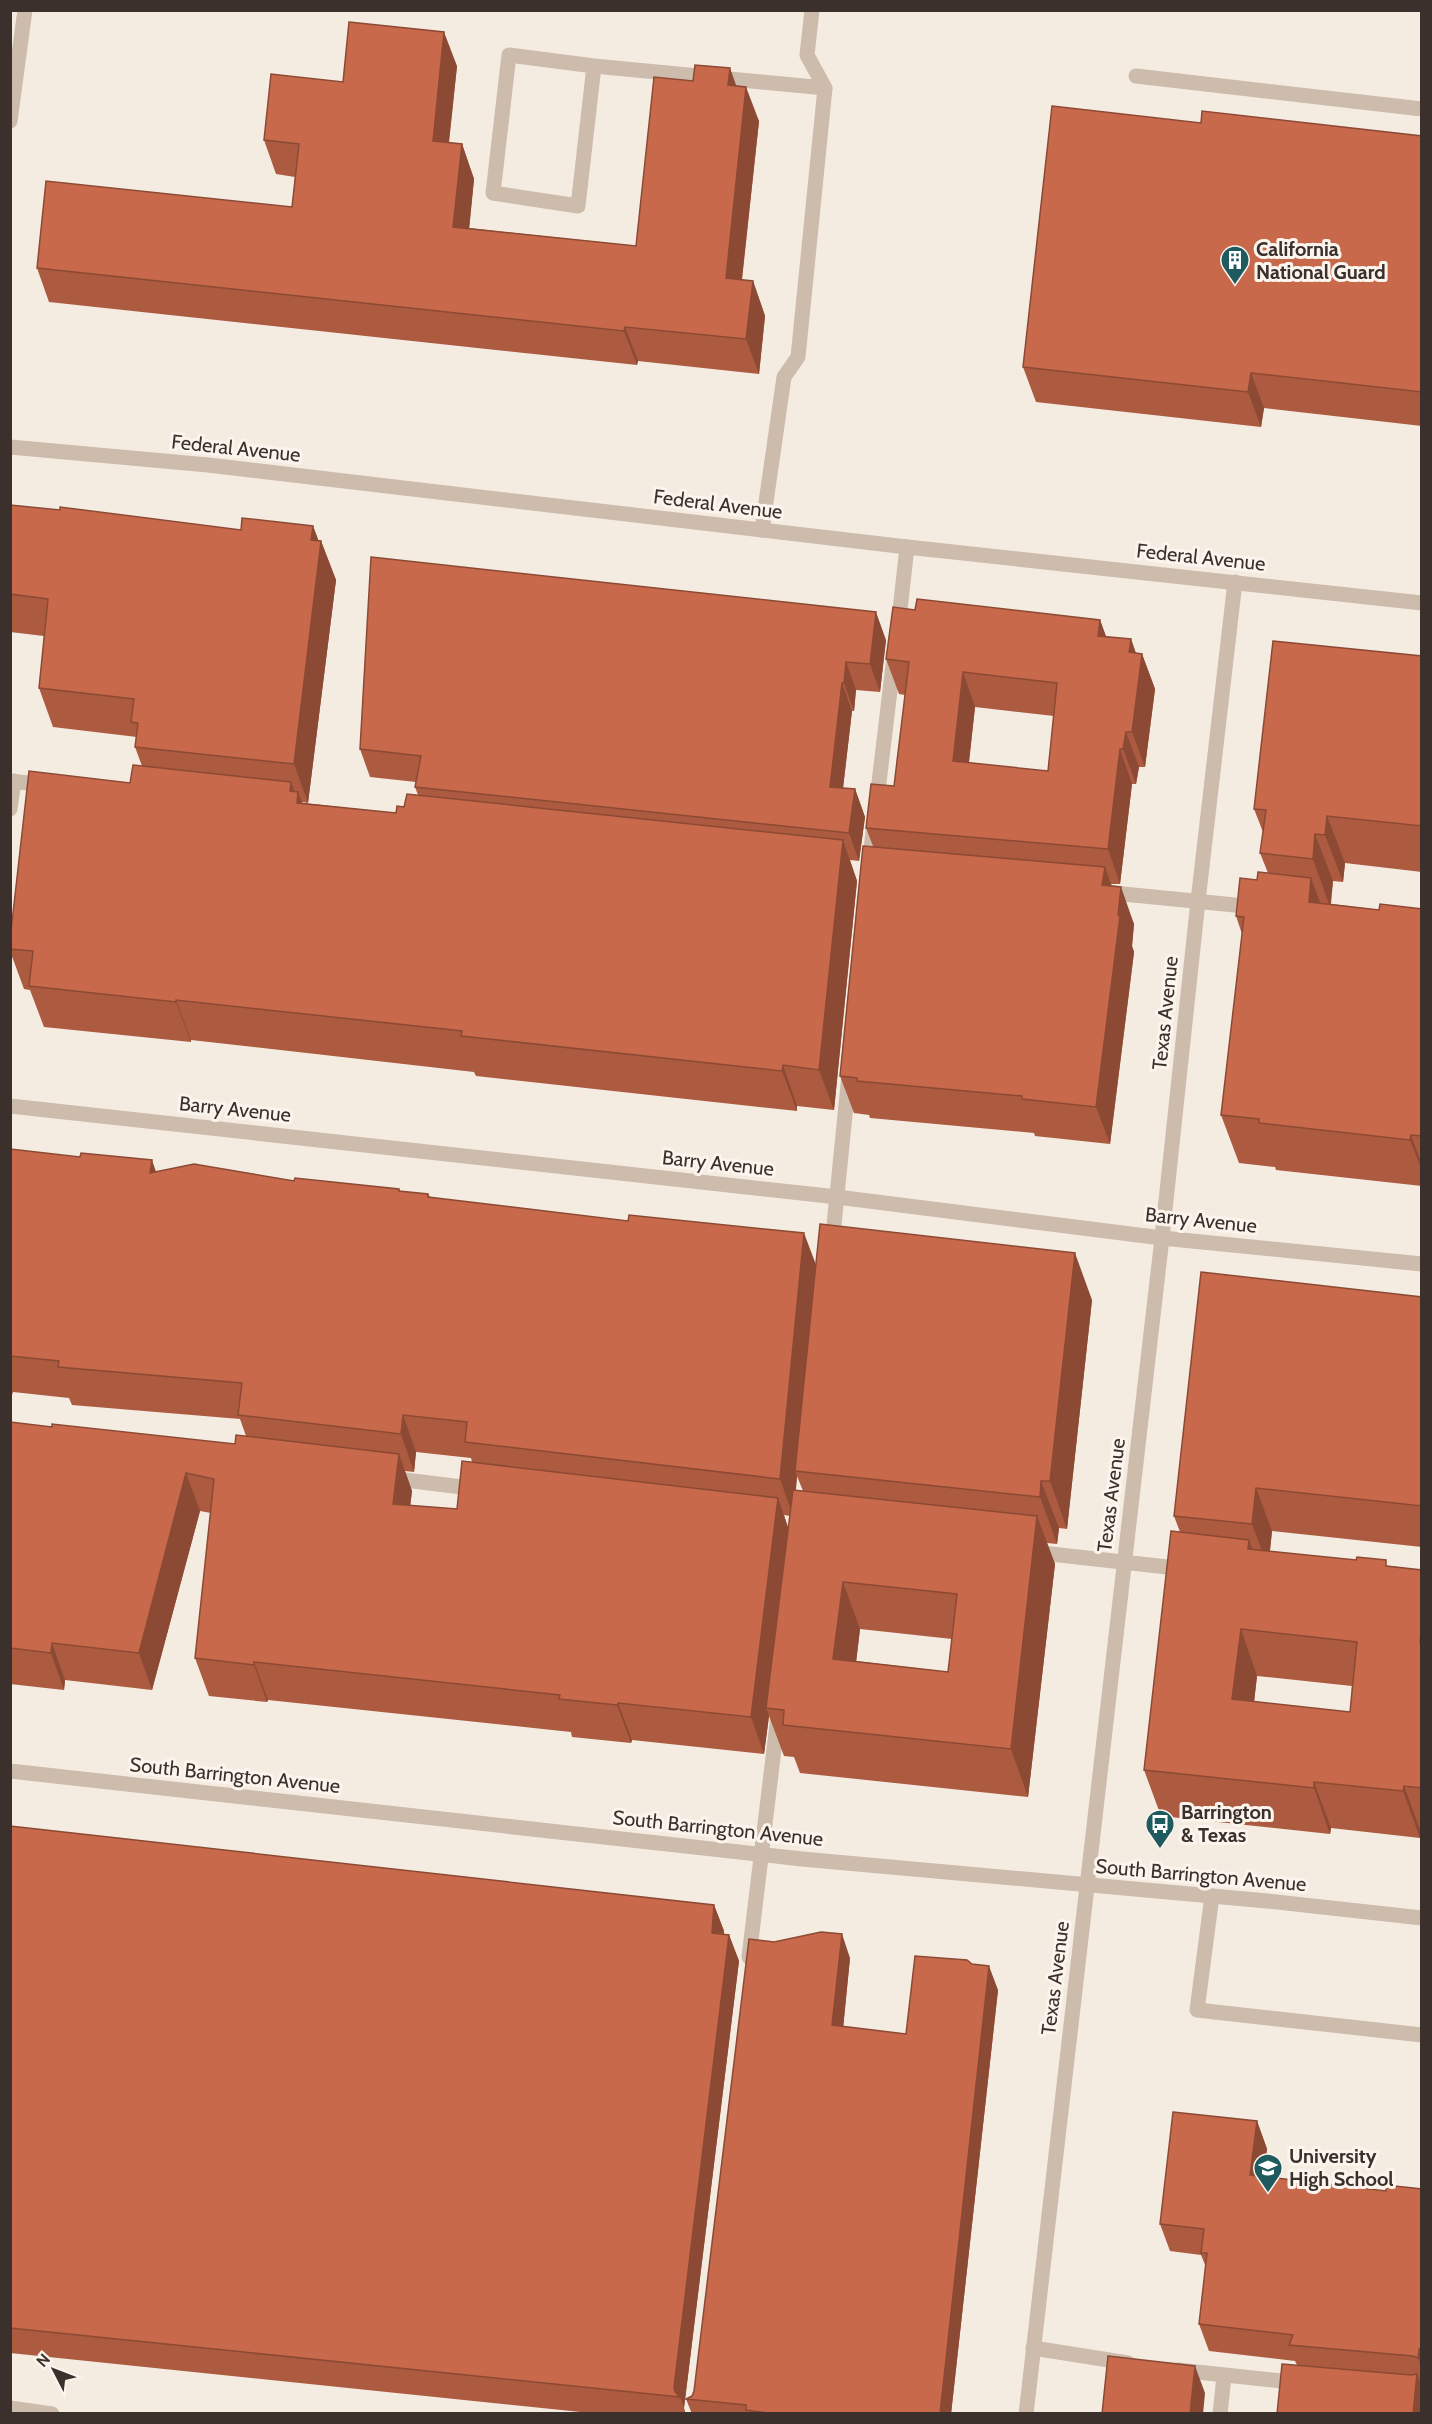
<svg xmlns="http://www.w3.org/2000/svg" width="1432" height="2424" viewBox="0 0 1432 2424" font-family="Cabin,sans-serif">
<rect width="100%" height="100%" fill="#f4ebe1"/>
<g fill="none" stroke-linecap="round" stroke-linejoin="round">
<!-- minor -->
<g stroke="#cdbbac" stroke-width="15">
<path d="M 594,66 L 509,55 L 493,193 L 578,206 L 594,66 L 825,88"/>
<path d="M 1136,76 L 1422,109"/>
<path d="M 10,121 L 25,10"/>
<path d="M 10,447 L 208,465 L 907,547 L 1422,603"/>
<path d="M 762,530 L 784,377 L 798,357 L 825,88 L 807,55 L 812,10"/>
<path d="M 898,628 L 907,547"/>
<path d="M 10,781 L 46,785"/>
<path d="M 10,809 L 14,781"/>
<path d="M 869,866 L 894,657"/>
<path d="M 1103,892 L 1255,907"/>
<path d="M 10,1106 L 837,1197 L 1162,1238 L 1422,1264"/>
<path d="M 832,1245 L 849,1075"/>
<path d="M 389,1478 L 478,1489"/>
<path d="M 1033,1552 L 1185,1569"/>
<path d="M 10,1771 L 802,1859 L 1267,1901 L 1422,1918"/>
<path d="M 1212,1896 L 1197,2010 L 1422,2035"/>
<path d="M 749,1957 L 778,1716"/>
<path d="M 1033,2348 L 1128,2363"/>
<path d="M 1178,2370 L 1301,2383"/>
<path d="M 10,2408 L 52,2414"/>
<path d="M 1026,2414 L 1162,1238 L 1198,901 L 1235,582"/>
<path d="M 1220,2414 L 1224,2376"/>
</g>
</g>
<!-- wall -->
<g fill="#ac5a40" fill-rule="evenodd">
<path d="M 457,66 L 449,143 L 462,144 L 474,179 L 469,228 L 636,246 L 736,86 L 759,121 L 742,280 L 753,281 L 765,316 L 759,374 L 638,361 L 637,365 L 49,302 L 37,268 L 292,207 L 295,177 L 276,174 L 264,140 L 343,82 Z"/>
<path d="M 1201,123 L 1422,136 L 1422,426 L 1264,408 L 1261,427 L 1036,402 L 1023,367 Z"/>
<path d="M 10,505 L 241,530 L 313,526 L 318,540 L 321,541 L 336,580 L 308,803 L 302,802 L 303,803 L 396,813 L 418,795 L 415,787 L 416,782 L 370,777 L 360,749 L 886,640 L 880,692 L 856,690 L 854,711 L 852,711 L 843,788 L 855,789 L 865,817 L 859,861 L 850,860 L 857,881 L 834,1110 L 797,1106 L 797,1111 L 476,1076 L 474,1072 L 191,1040 L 191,1042 L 44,1027 L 30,990 L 24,989 L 10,951 L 10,940 L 142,766 L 135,747 L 137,737 L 53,727 L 39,688 L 44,636 L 10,632 Z"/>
<path d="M 915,610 L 1100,620 L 1106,637 L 1131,639 L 1136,653 L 1142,654 L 1155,689 L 1145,767 L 1139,767 L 1136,784 L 1132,784 L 1120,884 L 1111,884 L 1134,924 L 1132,946 L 1134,952 L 1110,1144 L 1035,1136 L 1034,1133 L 870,1118 L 869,1115 L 854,1113 L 840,1076 L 873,846 L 866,828 L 894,786 L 905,695 L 899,694 L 886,659 ZM 975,707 L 1054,716 L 1048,771 L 969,763 Z"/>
<path d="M 1422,656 L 1422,872 L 1345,863 L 1343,882 L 1333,881 L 1331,904 L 1379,910 L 1422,909 L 1422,1186 L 1276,1170 L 1275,1167 L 1239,1163 L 1221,1115 L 1242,934 L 1236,916 L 1257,880 L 1268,873 L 1260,853 L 1263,832 L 1254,809 Z"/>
<path d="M 10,1149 L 156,1172 L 399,1189 L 400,1191 L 428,1194 L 430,1197 L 816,1265 L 1092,1300 L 1067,1529 L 1059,1528 L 1057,1544 L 1047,1543 L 1055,1564 L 1028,1797 L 800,1773 L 794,1757 L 784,1756 L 769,1716 L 764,1754 L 632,1740 L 631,1743 L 572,1737 L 571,1732 L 268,1700 L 267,1702 L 209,1696 L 195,1658 L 211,1513 L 200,1511 L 152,1690 L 65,1680 L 64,1690 L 10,1684 L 10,1422 L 52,1427 L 235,1444 L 246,1436 L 240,1419 L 72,1405 L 69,1398 L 13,1392 L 12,1395 L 10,1395 ZM 416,1452 L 471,1458 L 472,1462 L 457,1509 L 410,1506 L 412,1491 L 405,1471 L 414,1472 ZM 797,1476 L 803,1491 L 796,1490 ZM 784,1515 L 790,1516 L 788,1528 ZM 860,1629 L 952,1639 L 948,1672 L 856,1661 Z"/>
<path d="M 1422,1297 L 1422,1547 L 1272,1531 L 1270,1551 L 1422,1570 L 1422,1832 L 1421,1832 L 1420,1838 L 1331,1828 L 1330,1834 L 1161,1816 L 1144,1770 L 1180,1532 L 1174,1516 ZM 1257,1676 L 1352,1686 L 1350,1712 L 1254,1702 Z"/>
<path d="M 10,1826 L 714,1905 L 724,1931 L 724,1934 L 729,1935 L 739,1961 L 684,2408 L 686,2414 L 600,2414 L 10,2353 Z"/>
<path d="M 850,1958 L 843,2027 L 906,2034 L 998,1990 L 951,2414 L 692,2414 L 686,2399 L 692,2396 L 694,2391 Z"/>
<path d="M 1257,2121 L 1267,2149 L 1263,2177 L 1386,2191 L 1422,2189 L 1422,2383 L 1420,2383 L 1422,2386 L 1422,2414 L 1297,2365 L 1295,2361 L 1209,2351 L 1199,2324 L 1206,2267 L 1201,2255 L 1170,2251 L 1160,2224 Z"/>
</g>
<!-- shaded-wall -->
<g fill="#8c4a34">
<path d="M 444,32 L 457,66 L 445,176 L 433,141 Z"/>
<path d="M 730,68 L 742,102 L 728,85 Z"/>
<path d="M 746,87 L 759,121 L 738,313 L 726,278 Z"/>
<path d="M 462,144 L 474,179 L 466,261 L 453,227 Z"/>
<path d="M 753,281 L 765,316 L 759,374 L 746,339 Z"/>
<path d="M 625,327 L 638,361 L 637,365 L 624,331 Z"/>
<path d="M 1251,373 L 1264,408 L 1261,427 L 1248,392 Z"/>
<path d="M 313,526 L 321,547 L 321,541 L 336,580 L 308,803 L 294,764 Z"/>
<path d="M 876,612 L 886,640 L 880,692 L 870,664 Z"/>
<path d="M 1100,620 L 1113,655 L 1098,636 Z"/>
<path d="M 1131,639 L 1140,666 L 1142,654 L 1155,689 L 1145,767 L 1132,732 L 1129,652 Z"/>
<path d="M 846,662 L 856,690 L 854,711 L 844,683 Z"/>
<path d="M 963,672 L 975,707 L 965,796 L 953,761 Z"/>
<path d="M 842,683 L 852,711 L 840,814 L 830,787 Z"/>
<path d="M 1126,732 L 1139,767 L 1136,784 L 1123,749 Z"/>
<path d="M 1120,749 L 1132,784 L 1120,884 L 1108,849 Z"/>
<path d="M 291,782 L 297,799 L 298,792 L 313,832 L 290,791 Z"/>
<path d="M 855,789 L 865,817 L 859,861 L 849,833 Z"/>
<path d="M 1327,816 L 1345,863 L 1343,882 L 1325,835 Z"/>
<path d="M 1315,834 L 1333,881 L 1330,907 L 1313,859 Z"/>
<path d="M 843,840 L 857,881 L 834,1110 L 819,1070 Z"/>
<path d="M 1105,867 L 1118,904 L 1102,885 Z"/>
<path d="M 1311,878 L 1329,926 L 1309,902 Z"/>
<path d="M 1121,887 L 1134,924 L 1132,946 L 1134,952 L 1110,1144 L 1096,1107 Z"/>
<path d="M 176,1000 L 191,1040 L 191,1042 L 176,1002 Z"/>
<path d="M 783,1065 L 797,1106 L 797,1111 L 782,1071 Z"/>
<path d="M 1411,1135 L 1422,1165 L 1422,1170 L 1410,1140 Z"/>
<path d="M 152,1160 L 165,1198 L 150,1173 Z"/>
<path d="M 804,1233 L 818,1270 L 795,1471 L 797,1476 L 793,1516 L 780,1479 Z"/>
<path d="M 1075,1253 L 1092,1300 L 1067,1529 L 1050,1481 Z"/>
<path d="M 403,1415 L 416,1452 L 414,1472 L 401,1434 Z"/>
<path d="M 399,1454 L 412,1491 L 406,1542 L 393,1504 Z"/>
<path d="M 186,1473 L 200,1511 L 152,1690 L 139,1653 Z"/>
<path d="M 1041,1481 L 1059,1528 L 1057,1544 L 1040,1497 Z"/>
<path d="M 1256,1488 L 1272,1531 L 1268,1567 L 1252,1524 Z"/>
<path d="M 778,1498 L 791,1536 L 766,1708 L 769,1716 L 764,1754 L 751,1717 Z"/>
<path d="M 1037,1516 L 1055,1564 L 1028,1797 L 1011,1749 Z"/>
<path d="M 1249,1540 L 1266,1586 L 1248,1549 Z"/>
<path d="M 843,1582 L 860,1629 L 851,1706 L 833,1659 Z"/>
<path d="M 1241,1629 L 1257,1676 L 1249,1746 L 1232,1699 Z"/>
<path d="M 52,1643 L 65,1680 L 64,1690 L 51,1653 Z"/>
<path d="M 254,1662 L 268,1700 L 267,1702 L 254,1665 Z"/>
<path d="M 618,1703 L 632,1740 L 631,1743 L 617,1705 Z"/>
<path d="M 1314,1782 L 1331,1828 L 1330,1834 L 1314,1788 Z"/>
<path d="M 1404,1786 L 1421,1832 L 1420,1838 L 1403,1791 Z"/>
<path d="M 714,1905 L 724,1931 L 721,1959 L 712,1933 Z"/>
<path d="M 842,1934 L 850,1958 L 841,2050 L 832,2025 Z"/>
<path d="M 729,1935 L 739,1961 L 684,2408 L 680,2397 L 676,2396 L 674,2387 Z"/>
<path d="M 989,1966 L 998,1990 L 951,2414 L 940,2414 Z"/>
<path d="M 1257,2121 L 1267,2149 L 1260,2203 L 1250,2175 Z"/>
<path d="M 1419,2349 L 1422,2356 L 1422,2367 L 1418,2358 Z"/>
<path d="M 1195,2366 L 1205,2393 L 1203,2414 L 1190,2414 Z"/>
<path d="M 1417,2374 L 1422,2386 L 1422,2414 L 1413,2414 Z"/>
</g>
<!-- building -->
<g fill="#c8694b" stroke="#8c4a34" stroke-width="1.5" fill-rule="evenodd">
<path d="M 349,22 L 444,32 L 433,141 L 462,144 L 453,227 L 636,246 L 654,77 L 693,81 L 695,65 L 730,68 L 728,85 L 746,87 L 726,278 L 753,281 L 746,339 L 625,327 L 624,331 L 37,268 L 46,181 L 292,207 L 299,144 L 264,140 L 271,74 L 343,82 Z"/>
<path d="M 1052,106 L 1201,123 L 1202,111 L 1422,136 L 1422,392 L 1251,373 L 1248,392 L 1023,367 Z"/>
<path d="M 10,505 L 60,510 L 60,507 L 241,530 L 242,518 L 313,526 L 311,540 L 321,541 L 294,764 L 135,747 L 138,723 L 131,722 L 134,699 L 39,688 L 48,599 L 10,594 Z"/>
<path d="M 371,557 L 876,612 L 870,664 L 846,662 L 844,683 L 842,683 L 830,787 L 855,789 L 849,833 L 415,787 L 421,756 L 360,749 Z"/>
<path d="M 917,599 L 1100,620 L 1098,636 L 1131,639 L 1129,652 L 1142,654 L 1132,732 L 1126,732 L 1123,749 L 1120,749 L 1108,849 L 866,828 L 871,784 L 894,786 L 909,662 L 886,659 L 893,607 L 915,610 ZM 963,672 L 1057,683 L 1048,771 L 953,761 Z"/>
<path d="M 1273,641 L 1422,656 L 1422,826 L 1327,816 L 1325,835 L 1315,834 L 1313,859 L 1260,853 L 1266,810 L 1254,809 Z"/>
<path d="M 133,765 L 291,782 L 290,791 L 298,792 L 297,803 L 396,813 L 397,806 L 404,807 L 407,794 L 843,840 L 819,1070 L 783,1065 L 782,1071 L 461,1036 L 462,1031 L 176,1000 L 176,1002 L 29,986 L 33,951 L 10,949 L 10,940 L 29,771 L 130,783 Z"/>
<path d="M 863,846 L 1105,867 L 1102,885 L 1121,887 L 1118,915 L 1120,916 L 1096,1107 L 1022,1099 L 1022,1096 L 857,1081 L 857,1078 L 840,1076 Z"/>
<path d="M 1258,872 L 1311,878 L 1309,902 L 1379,910 L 1380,904 L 1422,909 L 1422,1136 L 1411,1135 L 1410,1140 L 1259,1123 L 1259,1119 L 1221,1115 L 1244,917 L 1236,916 L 1240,878 L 1257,880 Z"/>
<path d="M 10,1149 L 80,1157 L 81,1153 L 152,1160 L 150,1173 L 194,1164 L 294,1181 L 295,1178 L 399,1189 L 399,1191 L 428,1194 L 428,1197 L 628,1221 L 629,1215 L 804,1233 L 780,1479 L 465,1442 L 467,1422 L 403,1415 L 401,1434 L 238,1415 L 242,1383 L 58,1367 L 59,1361 L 10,1356 Z"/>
<path d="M 820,1224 L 1075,1253 L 1050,1481 L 1041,1481 L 1040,1497 L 795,1471 Z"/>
<path d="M 1201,1272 L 1422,1297 L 1422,1506 L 1256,1488 L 1252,1524 L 1174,1516 Z"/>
<path d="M 10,1422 L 52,1427 L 52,1424 L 235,1444 L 236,1435 L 399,1454 L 393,1504 L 457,1509 L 462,1461 L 778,1498 L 751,1717 L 618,1703 L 617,1705 L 559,1699 L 560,1695 L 254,1662 L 254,1665 L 195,1658 L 214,1479 L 186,1473 L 139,1653 L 52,1643 L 51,1653 L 10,1648 Z"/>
<path d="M 793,1490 L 1037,1516 L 1011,1749 L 783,1725 L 784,1710 L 766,1708 ZM 843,1582 L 957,1594 L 948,1672 L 833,1659 Z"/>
<path d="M 1171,1531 L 1249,1540 L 1248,1549 L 1356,1560 L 1357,1557 L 1386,1560 L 1386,1566 L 1422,1570 L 1422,1628 L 1420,1642 L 1422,1643 L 1422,1788 L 1404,1786 L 1403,1791 L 1314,1782 L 1314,1788 L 1144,1770 ZM 1241,1629 L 1357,1642 L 1350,1712 L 1232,1699 Z"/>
<path d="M 10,1826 L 714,1905 L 712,1933 L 729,1935 L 674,2387 L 675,2392 L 680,2397 L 10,2328 Z"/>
<path d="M 821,1932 L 842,1934 L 832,2025 L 906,2034 L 915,1956 L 967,1960 L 972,1964 L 989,1966 L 940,2414 L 776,2414 L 746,2410 L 746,2405 L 686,2399 L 692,2396 L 694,2391 L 749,1939 L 774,1942 Z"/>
<path d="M 1173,2112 L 1257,2121 L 1250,2175 L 1386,2191 L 1386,2185 L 1422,2189 L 1422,2350 L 1419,2349 L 1418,2358 L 1413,2356 L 1289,2345 L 1293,2335 L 1199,2324 L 1207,2253 L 1201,2253 L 1204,2229 L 1160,2224 Z"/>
<path d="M 1108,2356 L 1195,2366 L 1190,2414 L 1102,2414 Z"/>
<path d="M 1282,2364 L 1411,2375 L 1417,2374 L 1413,2414 L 1277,2414 Z"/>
</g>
<!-- icons -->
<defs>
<g id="building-pin" transform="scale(1.5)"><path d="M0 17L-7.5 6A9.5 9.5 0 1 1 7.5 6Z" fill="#1f5a5e" stroke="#fbf5ee"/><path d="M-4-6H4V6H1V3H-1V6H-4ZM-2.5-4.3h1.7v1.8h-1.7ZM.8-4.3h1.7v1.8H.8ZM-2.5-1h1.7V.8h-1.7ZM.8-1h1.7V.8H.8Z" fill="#fff"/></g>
<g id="bus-pin" transform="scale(1.5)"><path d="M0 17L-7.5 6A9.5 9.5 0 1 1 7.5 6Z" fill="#1f5a5e" stroke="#fbf5ee"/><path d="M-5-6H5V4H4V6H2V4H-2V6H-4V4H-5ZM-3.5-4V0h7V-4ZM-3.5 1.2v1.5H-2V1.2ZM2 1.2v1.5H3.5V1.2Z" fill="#fff"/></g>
<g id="school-pin" transform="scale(1.5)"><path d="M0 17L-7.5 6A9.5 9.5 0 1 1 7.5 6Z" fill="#1f5a5e" stroke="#fbf5ee"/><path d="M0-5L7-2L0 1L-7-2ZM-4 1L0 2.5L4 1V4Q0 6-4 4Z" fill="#fff"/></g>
</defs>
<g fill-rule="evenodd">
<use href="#building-pin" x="1235" y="260"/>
<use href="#bus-pin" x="1160" y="1824"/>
<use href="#school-pin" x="1268" y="2168"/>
</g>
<g text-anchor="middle" stroke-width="6" stroke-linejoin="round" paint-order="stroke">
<!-- poi labels -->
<g font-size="20" font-weight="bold" fill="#3b302b" stroke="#fbf5ee" text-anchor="start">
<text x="1256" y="256">California<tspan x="1256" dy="23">National Guard</tspan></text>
<text x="1181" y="1819">Barrington<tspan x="1181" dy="23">&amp; Texas</tspan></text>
<text x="1289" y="2163">University<tspan x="1289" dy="23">High School</tspan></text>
</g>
<!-- street labels -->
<g font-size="20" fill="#3b302b" stroke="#fbf5ee">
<text transform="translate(236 448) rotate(6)" y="7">Federal Avenue</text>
<text transform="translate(718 504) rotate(7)" y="7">Federal Avenue</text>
<text transform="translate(1201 557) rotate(6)" y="7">Federal Avenue</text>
<text transform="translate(1165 1013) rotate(-84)" y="7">Texas Avenue</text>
<text transform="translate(235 1109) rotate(6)" y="7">Barry Avenue</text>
<text transform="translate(718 1163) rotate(6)" y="7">Barry Avenue</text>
<text transform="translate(1201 1220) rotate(6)" y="7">Barry Avenue</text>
<text transform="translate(1111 1495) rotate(-83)" y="7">Texas Avenue</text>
<text transform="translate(235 1775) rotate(6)" y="7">South Barrington Avenue</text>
<text transform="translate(718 1828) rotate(6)" y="7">South Barrington Avenue</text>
<text transform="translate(1201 1875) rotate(5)" y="7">South Barrington Avenue</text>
<text transform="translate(1055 1978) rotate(-83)" y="7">Texas Avenue</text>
</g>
</g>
<!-- border -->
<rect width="1432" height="2424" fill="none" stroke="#3b302b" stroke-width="24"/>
<!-- north arrow -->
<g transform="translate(54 2370) rotate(312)" stroke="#fbf5ee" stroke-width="4.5" paint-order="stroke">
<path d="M0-4.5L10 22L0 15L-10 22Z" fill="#3b302b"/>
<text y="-9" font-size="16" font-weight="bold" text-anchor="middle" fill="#3b302b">N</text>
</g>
</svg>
